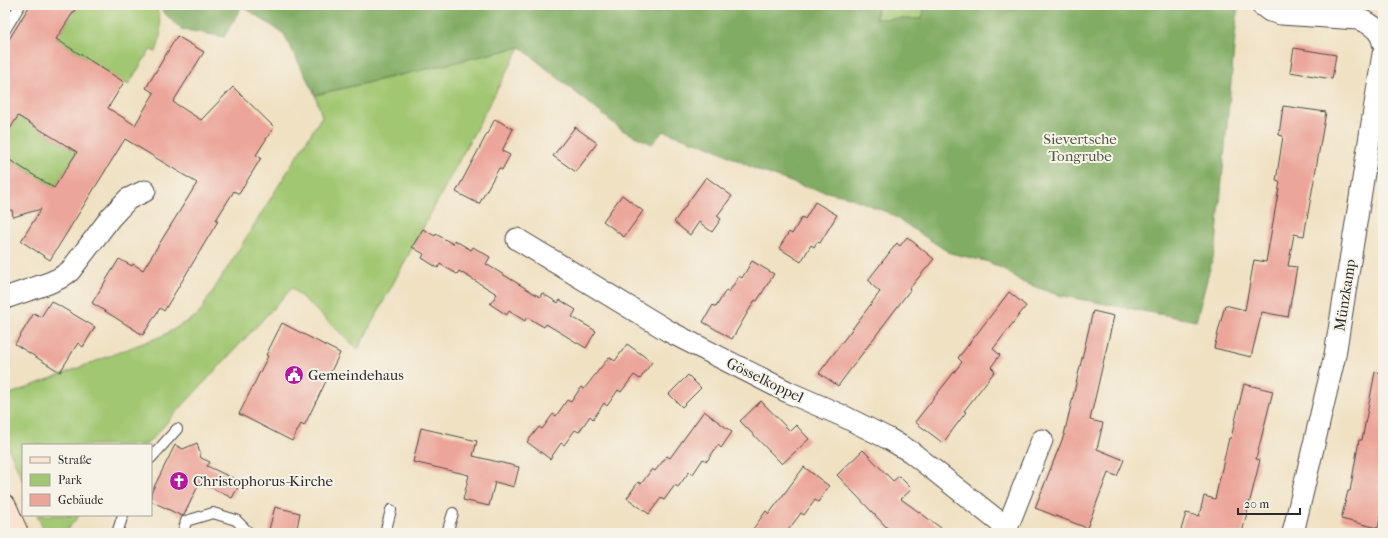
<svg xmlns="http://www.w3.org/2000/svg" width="1388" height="538" viewBox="0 0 1388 538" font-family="'IM FELL French Canon',serif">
<rect width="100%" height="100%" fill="#f7f3e8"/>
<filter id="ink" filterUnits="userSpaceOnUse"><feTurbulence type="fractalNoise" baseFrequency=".025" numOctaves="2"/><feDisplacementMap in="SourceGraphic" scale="8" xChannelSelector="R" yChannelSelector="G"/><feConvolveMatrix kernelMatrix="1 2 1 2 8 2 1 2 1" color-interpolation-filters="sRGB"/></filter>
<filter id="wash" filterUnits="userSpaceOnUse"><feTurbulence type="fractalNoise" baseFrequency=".012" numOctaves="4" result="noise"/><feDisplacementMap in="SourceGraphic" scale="16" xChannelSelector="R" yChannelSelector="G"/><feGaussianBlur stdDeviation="0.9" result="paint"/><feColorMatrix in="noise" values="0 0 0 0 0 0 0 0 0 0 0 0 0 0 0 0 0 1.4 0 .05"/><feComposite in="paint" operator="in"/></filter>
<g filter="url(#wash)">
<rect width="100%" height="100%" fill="#f0e1c3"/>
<!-- green -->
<g fill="#a2c772" stroke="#66794e">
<path d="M 78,5 L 156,5 C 161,25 163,33 156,52 L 150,50 L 128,85 L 56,39 Z"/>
<path d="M 877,5 L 925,5 L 923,19 L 876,19 Z"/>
<path d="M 520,47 L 358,349 L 292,288 L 146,445 L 23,445 L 23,482 L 5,439 L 5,396 L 164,335 L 198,315 L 322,116 L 315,95 Z"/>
<path d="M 18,116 L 77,152 L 54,188 L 5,157 L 5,137 Z"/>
<path d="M 37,515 L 80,515 L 64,533 L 45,533 Z"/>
</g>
<!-- forest -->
<path fill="#81ac64" stroke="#566c48" d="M 156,5 L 877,5 L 876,19 L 922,19 L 925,5 L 1238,5 L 1216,246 L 1196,321 L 1058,295 L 1022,282 L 1005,270 L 989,262 L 950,253 L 889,213 L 849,197 L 805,187 L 757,170 L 713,148 L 663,131 L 652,144 L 622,130 L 520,47 L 315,95 L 284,34 L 242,6 L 224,37 L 181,29 Z"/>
<g id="blocks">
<!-- building -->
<g fill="#eca59a">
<path d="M 30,5 L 78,5 L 56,39 L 124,82 L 108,108 L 135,125 L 154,93 L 146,88 L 177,36 L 204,52 L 173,102 L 201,120 L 233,87 L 274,127 L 256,155 L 261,158 L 239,194 L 234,191 L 216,220 L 218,221 L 164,311 L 160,308 L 143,335 L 92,303 L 119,259 L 132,266 L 133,264 L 143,270 L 197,183 L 125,139 L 50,260 L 21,241 L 41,209 L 13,217 L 12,210 L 5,211 L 5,157 L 54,188 L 77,152 L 18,116 L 5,137 L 5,46 Z"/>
<path d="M 1294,48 L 1336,55 L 1332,79 L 1290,72 Z"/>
<path d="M 1283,106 L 1326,112 L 1304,236 L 1294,234 L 1288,266 L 1297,267 L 1288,317 L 1262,312 L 1251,357 L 1214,348 L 1225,305 L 1245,310 L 1254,260 L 1266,262 L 1280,182 L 1276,181 L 1283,136 L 1279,135 Z"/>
<path d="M 495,119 L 513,129 L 502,151 L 510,155 L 502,170 L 499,168 L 479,204 L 456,192 Z"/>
<path d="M 575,127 L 597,143 L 576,172 L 553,156 Z"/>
<path d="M 706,177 L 732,196 L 717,216 L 721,219 L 712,232 L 699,222 L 690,235 L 674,222 Z"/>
<path d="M 622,195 L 643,211 L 624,237 L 603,221 Z"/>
<path d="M 815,202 L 837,215 L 820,243 L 817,242 L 814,247 L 811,245 L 801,262 L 779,248 L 789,232 L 792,234 L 802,217 L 805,219 Z"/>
<path d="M 423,229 L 435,236 L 436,234 L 453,244 L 454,240 L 471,250 L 473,247 L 490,257 L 486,264 L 517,283 L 540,297 L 542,293 L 558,303 L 560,300 L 576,310 L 572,317 L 596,331 L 586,348 L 546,324 L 544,327 L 527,317 L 525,321 L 509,311 L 507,315 L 490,304 L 497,294 L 459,271 L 457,274 L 440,264 L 438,268 L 422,258 L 424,254 L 412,247 Z"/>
<path d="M 907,237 L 934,259 L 909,289 L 910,290 L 838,386 L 819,373 L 880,292 L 871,284 L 872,283 L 868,280 L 897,243 L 900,246 Z"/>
<path d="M 752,261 L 774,274 L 757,301 L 755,300 L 732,339 L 703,322 L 713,305 L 716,307 L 726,290 L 729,292 L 739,276 L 742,278 Z"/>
<path d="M 1009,292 L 1026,306 L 993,349 L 1000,355 L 991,367 L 995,371 L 964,411 L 966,412 L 943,443 L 915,422 L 962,362 L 958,358 Z"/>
<path d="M 51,301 L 95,327 L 83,347 L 78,343 L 60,372 L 15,344 L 34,313 L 41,317 Z"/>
<path d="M 1093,311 L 1114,316 L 1090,420 L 1103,423 L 1097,449 L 1124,460 L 1117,476 L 1108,473 L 1087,528 L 1035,508 L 1064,435 Z"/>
<path d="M 282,323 L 340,353 L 304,426 L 301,424 L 292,441 L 239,414 L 268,356 L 266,355 Z"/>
<path d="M 627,344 L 652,362 L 640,379 L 634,375 L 621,392 L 618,390 L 607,406 L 604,403 L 593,419 L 590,416 L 579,432 L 575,430 L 564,445 L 561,443 L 550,459 L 527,442 L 539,427 L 542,429 L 553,414 L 556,416 L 567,400 L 571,402 L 581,387 L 584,389 L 609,357 L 615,361 Z"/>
<path d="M 1375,372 L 1383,373 L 1383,465 L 1379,488 L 1383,489 L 1383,508 L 1378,528 L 1341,519 L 1348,491 L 1350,491 L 1359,440 L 1362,440 Z"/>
<path d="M 688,375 L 701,388 L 682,407 L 669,394 Z"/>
<path d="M 1244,384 L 1273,391 L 1256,459 L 1260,460 L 1242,533 L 1180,533 L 1186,513 L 1199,516 L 1204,496 L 1215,499 L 1229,438 L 1231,438 Z"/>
<path d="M 761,401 L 790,431 L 796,425 L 809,439 L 782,464 L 740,421 Z"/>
<path d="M 704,411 L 732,432 L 721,448 L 718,445 L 707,461 L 703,459 L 693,474 L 689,472 L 678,487 L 675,485 L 664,500 L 661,498 L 649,514 L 627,498 L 638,482 L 641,484 L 652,469 L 655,471 L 667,456 L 670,458 Z"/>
<path d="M 421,428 L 477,441 L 473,456 L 519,467 L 514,487 L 495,482 L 489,506 L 463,500 L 469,475 L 413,462 Z"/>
<path d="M 197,443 L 201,458 L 210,462 L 207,466 L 241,482 L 232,498 L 200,482 L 184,515 L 182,516 L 151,501 L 151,493 L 175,445 L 183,449 Z"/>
<path d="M 863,450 L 893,481 L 899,476 L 912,489 L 901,499 L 948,533 L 892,533 L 837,475 Z"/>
<path d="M 804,467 L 829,486 L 818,502 L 815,500 L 804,515 L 801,513 L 786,533 L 750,533 L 766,511 L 769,514 Z"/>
<path d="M 275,507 L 300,513 L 296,533 L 268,533 Z"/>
</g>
</g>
</g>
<g filter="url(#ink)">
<use href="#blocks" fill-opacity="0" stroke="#494642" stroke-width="1"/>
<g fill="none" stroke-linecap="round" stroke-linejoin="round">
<!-- lane casing -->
<g stroke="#494642" stroke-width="12">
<g id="lane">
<path d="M 5,30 L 20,5"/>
<path d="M 151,458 L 177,429"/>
<path d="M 117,533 L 123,515"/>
<path d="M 183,533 L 186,521 L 213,513 L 236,520 L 249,533"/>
<path d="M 385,533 L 391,510"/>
<path d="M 447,533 L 453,513"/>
</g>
</g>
<!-- street casing -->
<g stroke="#494642" stroke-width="23">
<g id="street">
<path d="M 1262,5 L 1270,11 L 1281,14 L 1358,19 C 1370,23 1381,30 1383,43"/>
<path d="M 517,239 L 670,332 L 790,393 L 843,416 L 889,439 L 911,452 L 1007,528 L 1005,533"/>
<path d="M 5,298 L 49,283 L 60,278 L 70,271 L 111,217 L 128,199 L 145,191"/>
<path d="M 1007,528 L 1042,440"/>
<path d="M 1293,533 L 1335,355 L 1383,54"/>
</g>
</g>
<!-- secondary casing -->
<g stroke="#494642" stroke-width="24">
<path id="secondary" d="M 5,506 L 17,533"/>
</g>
<!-- lane -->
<use href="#lane" stroke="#fff" stroke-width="10"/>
<!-- street -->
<use href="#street" stroke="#fff" stroke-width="21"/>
<!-- secondary -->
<use href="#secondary" stroke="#fde4d0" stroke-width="22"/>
</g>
</g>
<!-- icons -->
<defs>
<g id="civic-disc" transform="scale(1)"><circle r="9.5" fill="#b5179e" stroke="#f7f3e8"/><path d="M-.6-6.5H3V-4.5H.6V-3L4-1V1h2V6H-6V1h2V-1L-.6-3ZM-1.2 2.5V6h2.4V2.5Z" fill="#fff"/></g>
<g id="church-disc" transform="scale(1)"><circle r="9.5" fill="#b5179e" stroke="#f7f3e8"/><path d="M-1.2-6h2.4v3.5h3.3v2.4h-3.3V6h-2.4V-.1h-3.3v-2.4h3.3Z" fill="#fff"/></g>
</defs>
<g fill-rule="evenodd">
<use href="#civic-disc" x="294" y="375"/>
<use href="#church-disc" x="179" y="481"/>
</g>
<g text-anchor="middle" stroke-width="4" stroke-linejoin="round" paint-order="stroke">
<!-- park labels -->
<g font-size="15" fill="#4f5a40" stroke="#f7f3e8">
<text x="1080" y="144">Sievertsche<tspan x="1080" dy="17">Tongrube</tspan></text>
</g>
<!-- street labels -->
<g font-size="15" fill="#2b2b2b" stroke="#f7f3e8">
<text transform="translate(1345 295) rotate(-81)" y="5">Münzkamp</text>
<text transform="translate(765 380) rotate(26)" y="5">Gösselkoppel</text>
</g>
<!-- poi labels -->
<g font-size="15" fill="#2b2b2b" stroke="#f7f3e8" text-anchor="start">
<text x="308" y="380">Gemeindehaus</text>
<text x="193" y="486">Christophorus-Kirche</text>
</g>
</g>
<!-- margin -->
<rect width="1388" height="538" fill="none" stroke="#f7f3e8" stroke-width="20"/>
<!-- legend -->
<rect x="22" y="444" width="130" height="72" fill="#f7f3e8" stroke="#a5a39c"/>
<rect x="30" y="457" width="20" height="6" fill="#fde4d0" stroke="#a5a39c"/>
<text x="58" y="464" font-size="12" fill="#2b2b2b">Straße</text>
<rect x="30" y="474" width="20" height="12" fill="#a2c772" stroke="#a5a39c"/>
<text x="58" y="484" font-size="12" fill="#2b2b2b">Park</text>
<rect x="30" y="494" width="20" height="12" fill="#eca59a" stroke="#a5a39c"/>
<text x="58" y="504" font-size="12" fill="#2b2b2b">Gebäude</text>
<!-- scale -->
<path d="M1238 508v6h62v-6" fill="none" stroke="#2b2b2b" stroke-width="2"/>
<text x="1244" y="508" font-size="12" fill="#2b2b2b" stroke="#f7f3e8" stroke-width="3" paint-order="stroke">20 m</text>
</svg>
